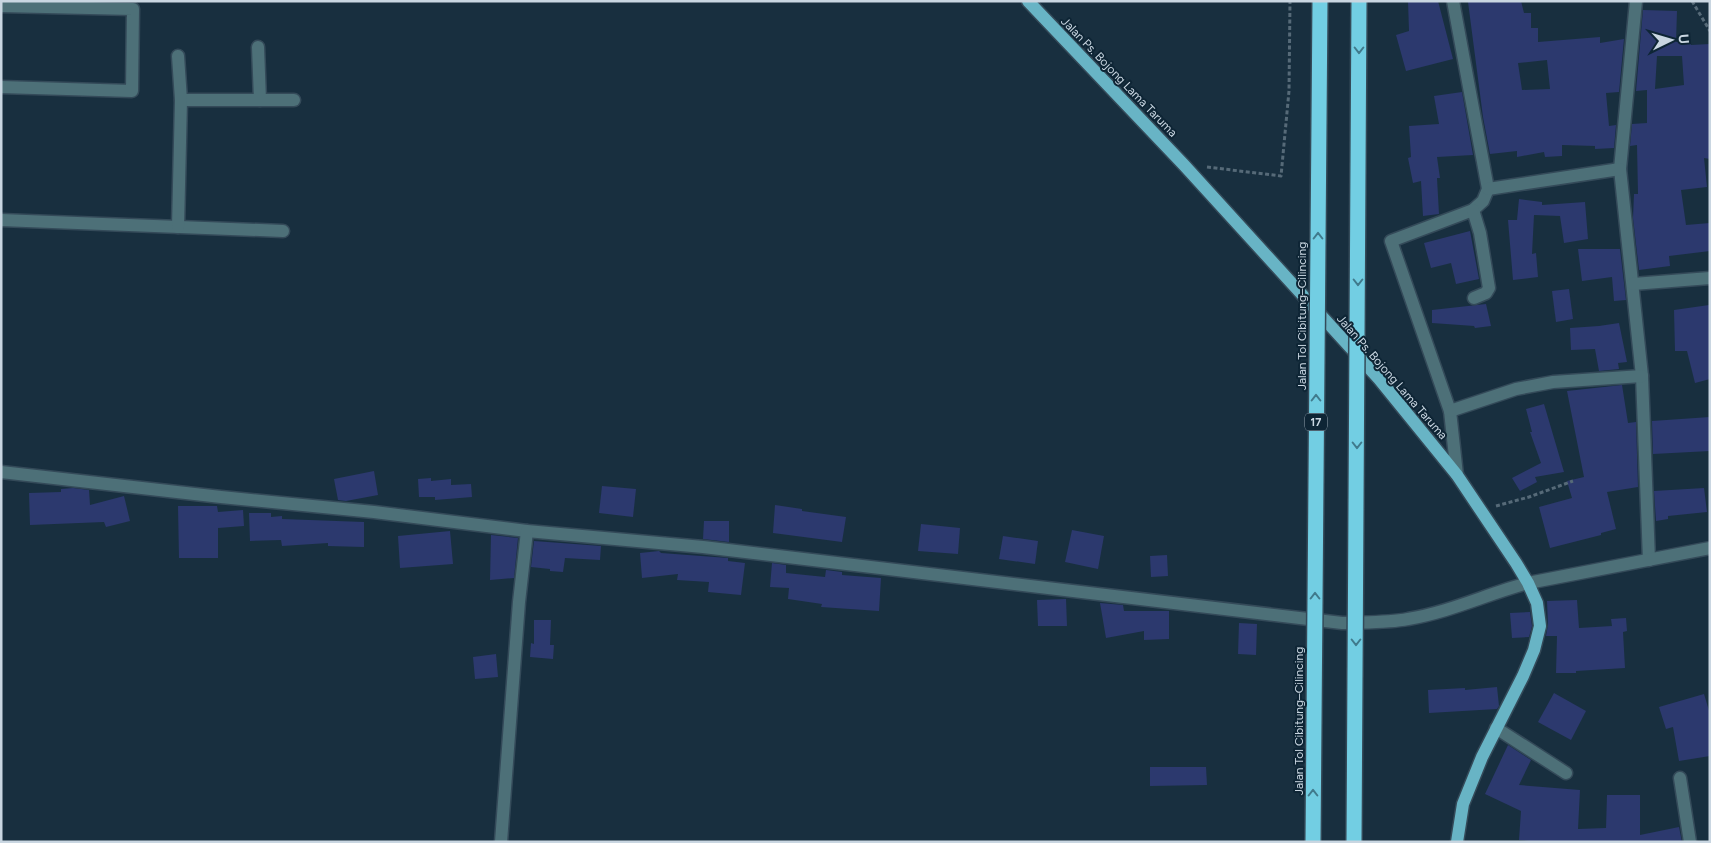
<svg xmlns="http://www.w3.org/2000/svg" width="1711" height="843" viewBox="0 0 1711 843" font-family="Figtree,sans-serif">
<rect width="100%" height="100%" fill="#182f3f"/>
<!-- building -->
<g fill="#2c396e" fill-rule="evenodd">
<path d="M 1408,1 L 1438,1 L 1453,59 L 1406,71 L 1396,35 L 1409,31 Z"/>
<path d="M 1521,1 L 1524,13 L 1531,13 L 1531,28 L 1538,28 L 1538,42 L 1600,37 L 1600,43 L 1624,39 L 1619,92 L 1606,93 L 1609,126 L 1616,125 L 1614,148 L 1595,149 L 1595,146 L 1562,145 L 1562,156 L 1545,157 L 1544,152 L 1517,157 L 1517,151 L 1490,154 L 1483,117 L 1468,2 ZM 1547,60 L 1550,89 L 1522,90 L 1518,63 Z"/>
<path d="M 1643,10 L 1677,11 L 1676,42 L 1691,42 L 1691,45 L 1710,44 L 1710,159 L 1704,158 L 1707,187 L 1681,190 L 1686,225 L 1710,223 L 1710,251 L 1669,256 L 1670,266 L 1639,270 L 1633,218 L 1634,194 L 1638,194 L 1637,145 L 1630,146 L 1632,124 L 1647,123 L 1647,90 L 1636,91 ZM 1657,56 L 1682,56 L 1684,85 L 1655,89 Z"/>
<path d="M 1462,92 L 1473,155 L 1437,157 L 1440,178 L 1437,178 L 1439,214 L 1423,216 L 1421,181 L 1413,183 L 1408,158 L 1411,157 L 1409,126 L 1439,124 L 1434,96 Z"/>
<path d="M 1519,199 L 1542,202 L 1542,205 L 1585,202 L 1588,239 L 1564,243 L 1560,216 L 1534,215 L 1532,254 L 1536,253 L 1538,277 L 1513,280 L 1508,220 L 1517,220 Z"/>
<path d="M 1470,231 L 1479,279 L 1456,284 L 1451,263 L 1431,268 L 1424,243 Z"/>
<path d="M 1578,249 L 1620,249 L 1626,300 L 1614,301 L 1612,277 L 1582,281 Z"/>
<path d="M 1569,289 L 1573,319 L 1556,322 L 1552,291 Z"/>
<path d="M 1486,304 L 1491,326 L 1475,328 L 1474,326 L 1432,323 L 1432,310 Z"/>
<path d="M 1709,305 L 1710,379 L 1695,383 L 1687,351 L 1675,351 L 1674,310 Z"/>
<path d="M 1619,323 L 1627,362 L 1618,363 L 1619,369 L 1599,371 L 1595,349 L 1571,350 L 1570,328 L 1599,326 Z"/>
<path d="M 1622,385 L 1628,423 L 1636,422 L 1638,487 L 1607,492 L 1616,529 L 1601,533 L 1601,535 L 1550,548 L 1539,507 L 1572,498 L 1567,481 L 1584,477 L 1567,391 Z"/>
<path d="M 1544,404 L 1564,472 L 1535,477 L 1537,482 L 1520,491 L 1512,478 L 1541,463 L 1530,432 L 1532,432 L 1526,409 Z"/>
<path d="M 1710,417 L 1710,451 L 1653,454 L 1652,421 Z"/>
<path d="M 374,471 L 378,495 L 346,501 L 338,500 L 334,479 Z"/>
<path d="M 431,478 L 431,481 L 451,479 L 451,485 L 471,484 L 472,497 L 435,500 L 435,497 L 419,497 L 418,479 Z"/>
<path d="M 602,486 L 636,489 L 633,517 L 599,513 Z"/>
<path d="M 73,488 L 89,490 L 90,505 L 124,496 L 130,521 L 106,527 L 104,522 L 30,525 L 29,493 L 61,492 L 61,489 Z"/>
<path d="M 1704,488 L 1707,512 L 1668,516 L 1668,519 L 1656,521 L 1654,491 Z"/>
<path d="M 775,505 L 802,509 L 802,511 L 846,517 L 842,542 L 773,533 Z"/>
<path d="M 178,506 L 217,506 L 218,512 L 243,510 L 244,526 L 218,528 L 218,558 L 179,558 Z"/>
<path d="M 249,513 L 271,513 L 271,517 L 282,516 L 282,519 L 364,522 L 364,547 L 328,546 L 328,543 L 282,546 L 281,540 L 250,541 Z"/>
<path d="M 704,521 L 729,521 L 729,542 L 703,539 Z"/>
<path d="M 921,524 L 960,528 L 958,554 L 918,551 Z"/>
<path d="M 1072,530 L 1104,536 L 1098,569 L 1065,562 Z"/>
<path d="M 450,531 L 453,564 L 400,568 L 398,536 Z"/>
<path d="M 491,535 L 518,538 L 514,578 L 490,580 Z"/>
<path d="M 1003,536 L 1038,541 L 1035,564 L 999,559 Z"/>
<path d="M 534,541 L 601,546 L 600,560 L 565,558 L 563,572 L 550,571 L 550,569 L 531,567 Z"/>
<path d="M 659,551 L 661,553 L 728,558 L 728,561 L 745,563 L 741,595 L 708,592 L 709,582 L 677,580 L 678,574 L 642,578 L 640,553 Z"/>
<path d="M 1167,555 L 1168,576 L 1151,577 L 1150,556 Z"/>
<path d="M 772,563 L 786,565 L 786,573 L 825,577 L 826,570 L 842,572 L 842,575 L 881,578 L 879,611 L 821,607 L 822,604 L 788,599 L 789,588 L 770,587 Z"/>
<path d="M 1066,599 L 1067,626 L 1038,626 L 1037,600 Z"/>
<path d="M 1577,600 L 1579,628 L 1612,626 L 1611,619 L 1626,618 L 1627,631 L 1623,632 L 1625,668 L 1576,671 L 1576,673 L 1556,673 L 1557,636 L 1546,636 L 1548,625 L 1547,601 Z"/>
<path d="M 1100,603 L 1123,605 L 1124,611 L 1169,611 L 1169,639 L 1144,640 L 1144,631 L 1106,638 Z"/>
<path d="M 1530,612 L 1532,626 L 1529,637 L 1512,638 L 1510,613 Z"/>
<path d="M 534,620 L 551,620 L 550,645 L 554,645 L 553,659 L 530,657 L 531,643 L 534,644 Z"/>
<path d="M 1239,623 L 1257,624 L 1256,655 L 1238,654 Z"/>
<path d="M 496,654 L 498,677 L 475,679 L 473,657 Z"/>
<path d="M 1497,687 L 1499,706 L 1497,709 L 1429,713 L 1428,690 L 1465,688 L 1465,690 Z"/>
<path d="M 1554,693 L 1586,711 L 1571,740 L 1538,722 Z"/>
<path d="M 1704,694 L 1710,714 L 1710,756 L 1679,761 L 1673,727 L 1666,729 L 1659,707 Z"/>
<path d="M 1508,745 L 1531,760 L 1519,785 L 1580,790 L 1578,829 L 1606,828 L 1607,795 L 1640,795 L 1640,835 L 1679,827 L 1682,842 L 1542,842 L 1519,840 L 1521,811 L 1485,794 Z"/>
<path d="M 1150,767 L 1206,767 L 1207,785 L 1150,786 Z"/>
</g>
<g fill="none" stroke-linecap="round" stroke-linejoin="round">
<!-- minor casing -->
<g stroke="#344a59" stroke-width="15">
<g id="minor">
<path d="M 1453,1 L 1488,189 L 1483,201 L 1473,210 L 1391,241 L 1450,411 L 1457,475"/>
<path d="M 1636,1 L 1620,169 L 1642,376 L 1649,560"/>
<path d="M 1,6 L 133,9 L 132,91 L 1,87"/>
<path d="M 258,47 L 260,100"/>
<path d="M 181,100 L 294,100"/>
<path d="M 1488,189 L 1620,169"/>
<path d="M 1473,210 L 1480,233 L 1489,288 L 1486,293 L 1474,298"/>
<path d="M 1,220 L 283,231"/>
<path d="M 178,227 L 181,100 L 178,56"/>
<path d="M 1633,284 L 1710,278"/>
<path d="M 1450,411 L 1516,389 L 1553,382 L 1642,376"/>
<path d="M 1,472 L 221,497 L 374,512 L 527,531 L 703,547 L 1342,623 C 1364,622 1387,623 1408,619 C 1450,612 1487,594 1528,583 L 1710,548"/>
<path d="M 1496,728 L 1566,773"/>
<path d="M 1680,778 L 1690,842"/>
<path d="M 501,842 L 519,602 L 527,531"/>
</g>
</g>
<!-- major casing -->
<g stroke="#344a59" stroke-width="15">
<path id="major" d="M 1028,1 L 1184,165 L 1379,379 L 1457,475 L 1516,563 L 1528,583 L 1537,603 L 1540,626 L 1534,650 L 1523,676 L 1482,757 L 1463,804 L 1457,842"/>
</g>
<!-- path -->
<g stroke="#566a78" stroke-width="3" stroke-dasharray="4 2.5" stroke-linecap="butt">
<path d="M 1692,1 L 1710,31"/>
<path d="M 1207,167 L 1281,176 L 1289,91 L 1290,1"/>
<path d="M 1496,506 L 1529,497 L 1573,481"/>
</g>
<!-- minor -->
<use href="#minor" stroke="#4d7078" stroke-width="12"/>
<!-- major -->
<use href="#major" stroke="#68b4c5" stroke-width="12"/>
<!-- highway-bridge casing -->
<g stroke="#344a59" stroke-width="18" stroke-linecap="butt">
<g id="highway-bridge">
<path d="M 1313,842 L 1320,1"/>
<path d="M 1354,842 L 1359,1"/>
</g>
</g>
<!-- highway-bridge -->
<use href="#highway-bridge" stroke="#72cee3" stroke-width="15"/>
</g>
<!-- one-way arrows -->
<defs><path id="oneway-chevron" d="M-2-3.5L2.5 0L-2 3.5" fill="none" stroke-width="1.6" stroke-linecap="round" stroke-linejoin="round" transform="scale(1.25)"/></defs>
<g stroke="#407a8c">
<use href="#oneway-chevron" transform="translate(1359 50) rotate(90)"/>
<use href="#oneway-chevron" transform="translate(1318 236) rotate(-90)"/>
<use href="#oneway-chevron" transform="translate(1358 282) rotate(90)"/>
<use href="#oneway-chevron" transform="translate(1316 398) rotate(-90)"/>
<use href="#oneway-chevron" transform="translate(1357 445) rotate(90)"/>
<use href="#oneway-chevron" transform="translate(1315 596) rotate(-90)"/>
<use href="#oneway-chevron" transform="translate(1356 642) rotate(90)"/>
<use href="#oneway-chevron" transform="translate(1313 793) rotate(-90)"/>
</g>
<g text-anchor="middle" stroke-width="4" stroke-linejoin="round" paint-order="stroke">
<!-- shield labels -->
<rect fill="#0e2535" stroke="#91a1ad" stroke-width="1" x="1305" y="413.5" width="22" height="17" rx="4"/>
<g font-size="11" font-weight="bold" fill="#c9d6e1">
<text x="1316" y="426">17</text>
</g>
<!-- street labels -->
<g font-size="12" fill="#c9d6e1" stroke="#0e2535">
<text transform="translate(1119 77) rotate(46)" y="4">Jalan Ps. Bojong Lama Taruma</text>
<text transform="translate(1302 316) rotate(-90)" y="4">Jalan Tol Cibitung–Cilincing</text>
<text transform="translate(1392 377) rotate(49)" y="4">Jalan Ps. Bojong Lama Taruma</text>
<text transform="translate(1299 721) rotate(-90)" y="4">Jalan Tol Cibitung–Cilincing</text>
</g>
</g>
<!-- border -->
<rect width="1711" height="843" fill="none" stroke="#c9d6e1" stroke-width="5"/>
<!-- north arrow -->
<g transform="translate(1671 40) rotate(85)" stroke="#0e2535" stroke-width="4" paint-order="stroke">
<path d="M0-4L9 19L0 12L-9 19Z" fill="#c9d6e1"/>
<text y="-8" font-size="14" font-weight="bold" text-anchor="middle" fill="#c9d6e1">U</text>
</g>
</svg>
